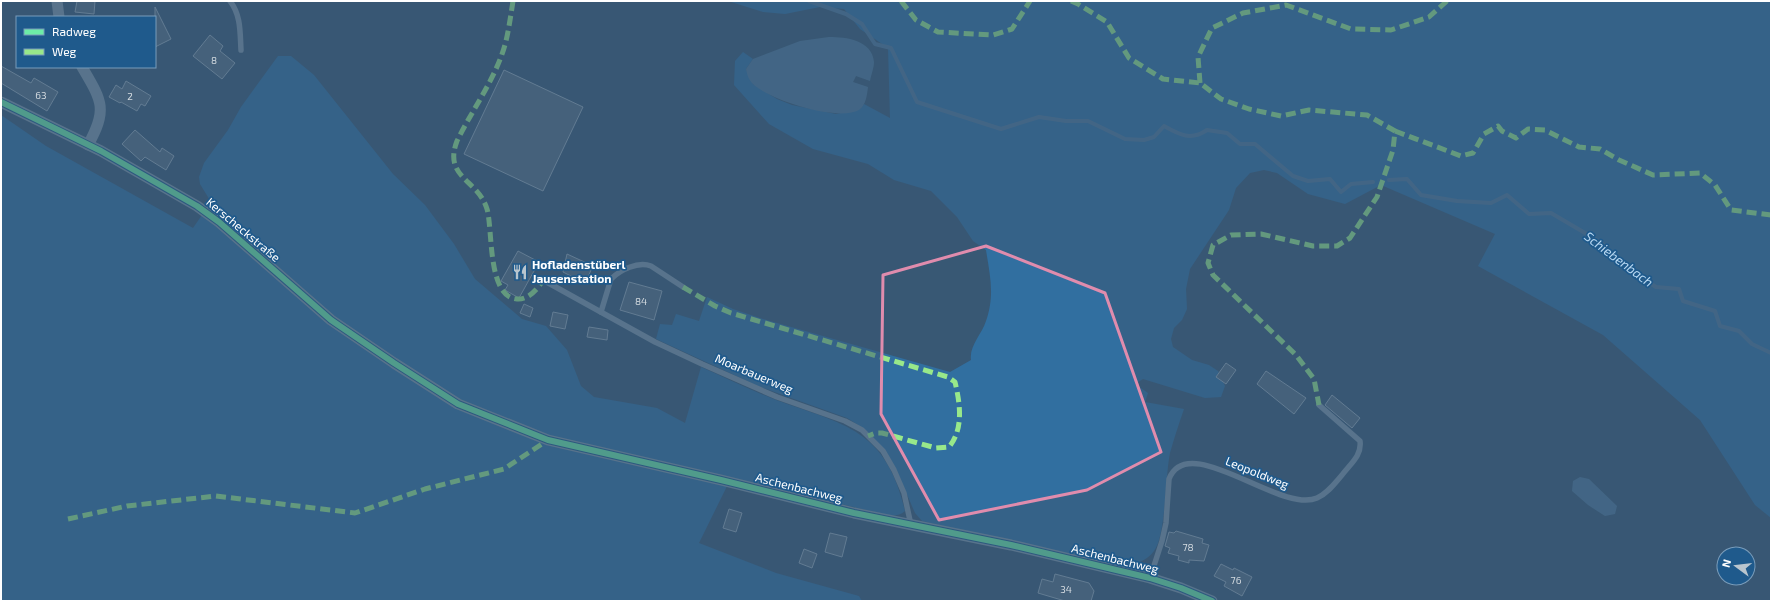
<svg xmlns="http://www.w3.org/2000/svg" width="1772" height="602" viewBox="0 0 1772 602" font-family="'Exo 2',sans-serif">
<rect width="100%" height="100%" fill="#385874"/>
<!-- green -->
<g fill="#316fa0">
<path d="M 728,1 L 1771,1 L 1771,518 L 1755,505 L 1700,420 L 1603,335 L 1478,266 L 1495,234 L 1381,185 L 1345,204 L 1308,194 L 1277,173 L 1264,170 L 1250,173 L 1236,188 L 1229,210 L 1190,269 L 1186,289 L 1187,309 L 1182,320 L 1174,328 L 1171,339 L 1173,347 L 1192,360 L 1209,365 L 1218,371 L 1225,386 L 1221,397 L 1205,398 L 1143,379 L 1135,384 L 1148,393 L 1145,402 L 1184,409 C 1179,424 1174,438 1170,453 C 1165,476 1166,536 1154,551 C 1147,561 1132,567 1119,566 L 922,521 L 915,513 L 896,469 L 885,450 L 863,428 L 847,418 L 758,386 L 656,339 L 660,324 L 672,325 L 676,314 L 699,321 L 707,297 L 733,309 L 763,319 L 950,372 L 971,360 C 969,346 982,334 986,321 C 995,295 990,276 986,250 L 973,241 L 957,217 L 931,191 L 894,180 L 868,164 L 813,149 L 769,124 L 734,85 L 735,61 L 743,52 L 753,59 L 746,69 L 753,84 L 777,99 L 792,105 L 836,114 L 860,109 L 864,104 L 890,118 L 888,48 L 860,29 L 844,9 L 820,7 L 785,14 L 763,12 Z"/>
<path d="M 278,56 L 291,56 L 314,75 L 393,174 L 425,205 L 454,244 L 475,279 L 522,319 L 546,326 L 567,350 L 581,386 L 594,397 L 657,408 L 685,423 L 701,367 C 726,378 750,390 776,400 C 845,425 886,429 905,511 C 898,517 891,516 883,514 L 731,478 L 699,543 L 776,573 L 859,596 L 862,601 L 1,601 L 1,115 L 46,146 L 193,228 L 211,202 L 200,184 L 199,177 L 204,163 L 228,130 L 241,107 Z"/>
</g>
<!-- water -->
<g fill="#4f7799">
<path d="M 829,37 C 846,37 872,40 874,62 C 874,68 871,75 870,81 L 856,76 L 853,82 L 868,87 C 867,95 866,105 859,110 C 838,122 768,100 752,83 C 748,78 747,74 746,69 L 753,59 L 800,41 Z"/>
<path d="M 1580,477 L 1589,479 L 1617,506 L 1615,514 L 1605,516 L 1588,505 L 1572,491 L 1573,481 Z"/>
</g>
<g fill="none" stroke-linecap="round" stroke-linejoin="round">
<!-- stream -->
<g stroke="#4f7799" stroke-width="4">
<path d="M 809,1 L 846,14 L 862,24 L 875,44 L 891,48 L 917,102 L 1001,129 L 1039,117 L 1066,121 L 1088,121 L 1125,139 L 1144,140 L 1154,137 L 1164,126 C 1180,135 1191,141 1207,130 L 1227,133 L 1240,144 L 1255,144 L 1293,176 L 1308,181 L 1330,179 L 1341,192 L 1351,184 L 1373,182"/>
<path d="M 1389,180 L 1407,179 L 1421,195 L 1457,201 L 1491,203 L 1507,195 L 1529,214 L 1551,213 L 1602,243 L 1621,264 L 1656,287 L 1679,289 L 1683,301 L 1715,311 L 1720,326 L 1739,331 L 1752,344 L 1771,353"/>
</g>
</g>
<!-- building -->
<g fill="#546e83" stroke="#94a6b6">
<path d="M 77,1 L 95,1 L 94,14 L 75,12 Z"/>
<path d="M 155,7 L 171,39 L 155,47 Z"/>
<path d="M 210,35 L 223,46 L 220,51 L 235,63 L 222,79 L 193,56 Z"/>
<path d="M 1,66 L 31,83 L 34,78 L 58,92 L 47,111 L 1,83 Z"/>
<path d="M 504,70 L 583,107 L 543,191 L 464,154 Z"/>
<path d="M 126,81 L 151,96 L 145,106 L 141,104 L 137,111 L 121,102 L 120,103 L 109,97 L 116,85 L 122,89 Z"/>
<path d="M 135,130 L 160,152 L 162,148 L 174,156 L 166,170 L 145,157 L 141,161 L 122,144 Z"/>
<path d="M 518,251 L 539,262 L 519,298 L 505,290 L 508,285 L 501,281 Z"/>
<path d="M 567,254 L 593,266 L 585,283 L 563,272 Z"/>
<path d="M 629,282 L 662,291 L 654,320 L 620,310 Z"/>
<path d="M 524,304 L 533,308 L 530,317 L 520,313 Z"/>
<path d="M 553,312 L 568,315 L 565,329 L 550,326 Z"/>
<path d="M 589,327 L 608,330 L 607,340 L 587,337 Z"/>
<path d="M 1226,363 L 1236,370 L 1226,384 L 1216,377 Z"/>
<path d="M 1266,371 L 1306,398 L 1294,414 L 1257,384 Z"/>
<path d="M 1332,395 L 1360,418 L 1352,428 L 1325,405 Z"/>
<path d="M 729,509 L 742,513 L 736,532 L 723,528 Z"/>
<path d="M 1176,531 L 1203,539 L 1202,543 L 1209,545 L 1204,561 L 1189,560 L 1189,563 L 1178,560 L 1179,556 L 1168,553 L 1170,548 L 1165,546 L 1169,532 L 1174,533 Z"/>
<path d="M 830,533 L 847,537 L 842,557 L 825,552 Z"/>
<path d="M 804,549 L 817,554 L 812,568 L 799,563 Z"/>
<path d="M 1221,564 L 1233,570 L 1234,568 L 1252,577 L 1242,596 L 1224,586 L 1226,582 L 1214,576 Z"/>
<path d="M 1055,574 L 1089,583 L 1094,591 L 1091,601 L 1065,601 L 1038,593 L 1042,579 L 1053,582 Z"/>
</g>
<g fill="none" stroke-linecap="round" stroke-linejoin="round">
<!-- lane -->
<g stroke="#7f95a8" stroke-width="5.5">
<path d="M 230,1 C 241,15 240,32 241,50"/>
<path d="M 543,280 L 655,342 L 702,364 L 777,397 L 845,421 L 862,430 L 883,451 L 894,470 L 904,493 L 911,525"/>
<path d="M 601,312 L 611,279 C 620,270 638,261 651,266 L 683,287"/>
<path d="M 1150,578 L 1162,541 L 1166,523 L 1169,479 C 1188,430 1280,514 1317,498 C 1328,493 1335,483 1342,475 C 1350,464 1362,456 1360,441 L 1319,405"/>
</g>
<!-- street -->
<g stroke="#7f95a8" stroke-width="11">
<path d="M 57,1 L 59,17"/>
<path d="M 82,67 C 102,101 108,109 88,145"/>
<path d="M 1,102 L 101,151 L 197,206 L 219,222 L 331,320 L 394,363 L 458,404 L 548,440 L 721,480 L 854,513 L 1011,545 L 1150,578 L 1181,588 L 1212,601"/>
</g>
<!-- quiet -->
<g stroke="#98e88a" stroke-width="5" stroke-dasharray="10 5" stroke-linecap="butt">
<path d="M 513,1 C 511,14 509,28 506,41 C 497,77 473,108 457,141 C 443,178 478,179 487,209 C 493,229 487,297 517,299 C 528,300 538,289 543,280"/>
<path d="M 901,1 L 916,20 L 938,32 L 993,35 L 1012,29 L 1030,1"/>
<path d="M 1071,1 L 1078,4 L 1107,22 L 1129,58 L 1163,79 L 1200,83 L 1221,99 L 1249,109 L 1281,116 L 1309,110 L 1367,115 L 1395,131 L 1393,150 L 1377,197 L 1350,238 L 1337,246 L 1313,246 L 1261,234 L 1231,235 L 1213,245 L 1208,263 L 1213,275 L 1296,355 L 1314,379 L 1319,405"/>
<path d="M 1200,83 L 1198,57 L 1212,28 L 1243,13 L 1286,5 L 1351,29 L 1391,30 L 1429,17 L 1447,1"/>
<path d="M 1395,131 L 1461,156 L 1473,153 L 1484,134 L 1498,126 L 1502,131 L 1516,138 L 1528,129 L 1545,130 L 1579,147 L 1600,149 L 1619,160 L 1653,175 L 1700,173 L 1715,185 L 1731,210 L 1771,215"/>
<path d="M 683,287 L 715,306 L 731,313 L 948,377 L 955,382 C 960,403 964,429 949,447 L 936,448 L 882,433 L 876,433 L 868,436"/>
<path d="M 68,519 L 127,506 L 216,496 L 355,513 L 425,489 L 504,469 L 548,440"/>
</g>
<!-- cycleway casing -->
<g stroke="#1f5a8c" stroke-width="8">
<path id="cycleway" d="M 1,102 L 101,151 L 197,206 L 219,222 L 331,320 L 394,363 L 458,404 L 548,440 L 721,480 L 854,513 L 1011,545 L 1150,578 L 1181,588 L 1212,601"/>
</g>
<!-- cycleway -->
<use href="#cycleway" stroke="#6deda7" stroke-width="6"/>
</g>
<!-- marked area -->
<path d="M0 0H1772V602H0ZM 986,246 L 1105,293 L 1161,452 L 1087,490 L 939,520 L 881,414 L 883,275 Z" fill="#385874" fill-opacity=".55" fill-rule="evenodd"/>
<path fill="none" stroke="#e08cad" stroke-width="3" stroke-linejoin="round" d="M 986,246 L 1105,293 L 1161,452 L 1087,490 L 939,520 L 881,414 L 883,275 Z"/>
<!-- icons -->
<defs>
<g id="restaurant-bare" transform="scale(1.2)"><path d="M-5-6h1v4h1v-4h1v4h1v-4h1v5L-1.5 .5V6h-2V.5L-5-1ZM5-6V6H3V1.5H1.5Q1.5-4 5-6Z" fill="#b9c5ce" stroke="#1f5a8c" stroke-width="2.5" paint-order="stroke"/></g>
</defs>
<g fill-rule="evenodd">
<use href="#restaurant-bare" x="520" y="272"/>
</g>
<g text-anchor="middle" stroke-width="3.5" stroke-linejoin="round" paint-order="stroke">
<!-- number labels -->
<g font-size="10" fill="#d4dbe0">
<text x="214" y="64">8</text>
<text x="41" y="99">63</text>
<text x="130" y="100">2</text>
<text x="641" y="305">84</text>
<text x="1188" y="551">78</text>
<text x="1236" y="584">76</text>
<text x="1066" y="593">34</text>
</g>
<!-- street labels -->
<g font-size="12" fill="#fff" stroke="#1f5a8c">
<text transform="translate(243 230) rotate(40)" y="4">Kerscheckstraße</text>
<text transform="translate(754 374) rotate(23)" y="4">Moarbauerweg</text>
<text transform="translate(1257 473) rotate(22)" y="4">Leopoldweg</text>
<text transform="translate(799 488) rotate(14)" y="4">Aschenbachweg</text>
<text transform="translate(1115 559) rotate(14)" y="4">Aschenbachweg</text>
</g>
<!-- poi labels -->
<g font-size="12" font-weight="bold" fill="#fff" stroke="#1f5a8c" text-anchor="start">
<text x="532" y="269">Hofladenstüberl<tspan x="532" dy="14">Jausenstation</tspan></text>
</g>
<!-- water labels -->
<g font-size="13" font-style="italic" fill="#b9d9f3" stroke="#1f5a8c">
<text transform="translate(1619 259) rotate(37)" y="5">Schiebenbach</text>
</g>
</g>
<!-- border -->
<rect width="1772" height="602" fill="none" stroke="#ffffff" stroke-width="4"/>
<!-- legend -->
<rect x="16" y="16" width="140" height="52" fill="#1f5a8c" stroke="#799cba"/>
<rect x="24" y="29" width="20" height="6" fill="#6deda7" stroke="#799cba"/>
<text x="52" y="36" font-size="12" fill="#ffffff">Radweg</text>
<rect x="24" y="49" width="20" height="6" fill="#98e88a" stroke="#799cba"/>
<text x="52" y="56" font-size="12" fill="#ffffff">Weg</text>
<!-- north arrow -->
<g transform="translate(1736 566) rotate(285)"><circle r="19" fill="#1f5a8c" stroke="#799cba"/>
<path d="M0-3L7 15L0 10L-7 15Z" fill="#b9c5ce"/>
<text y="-6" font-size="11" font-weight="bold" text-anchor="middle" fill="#ffffff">N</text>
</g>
</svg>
